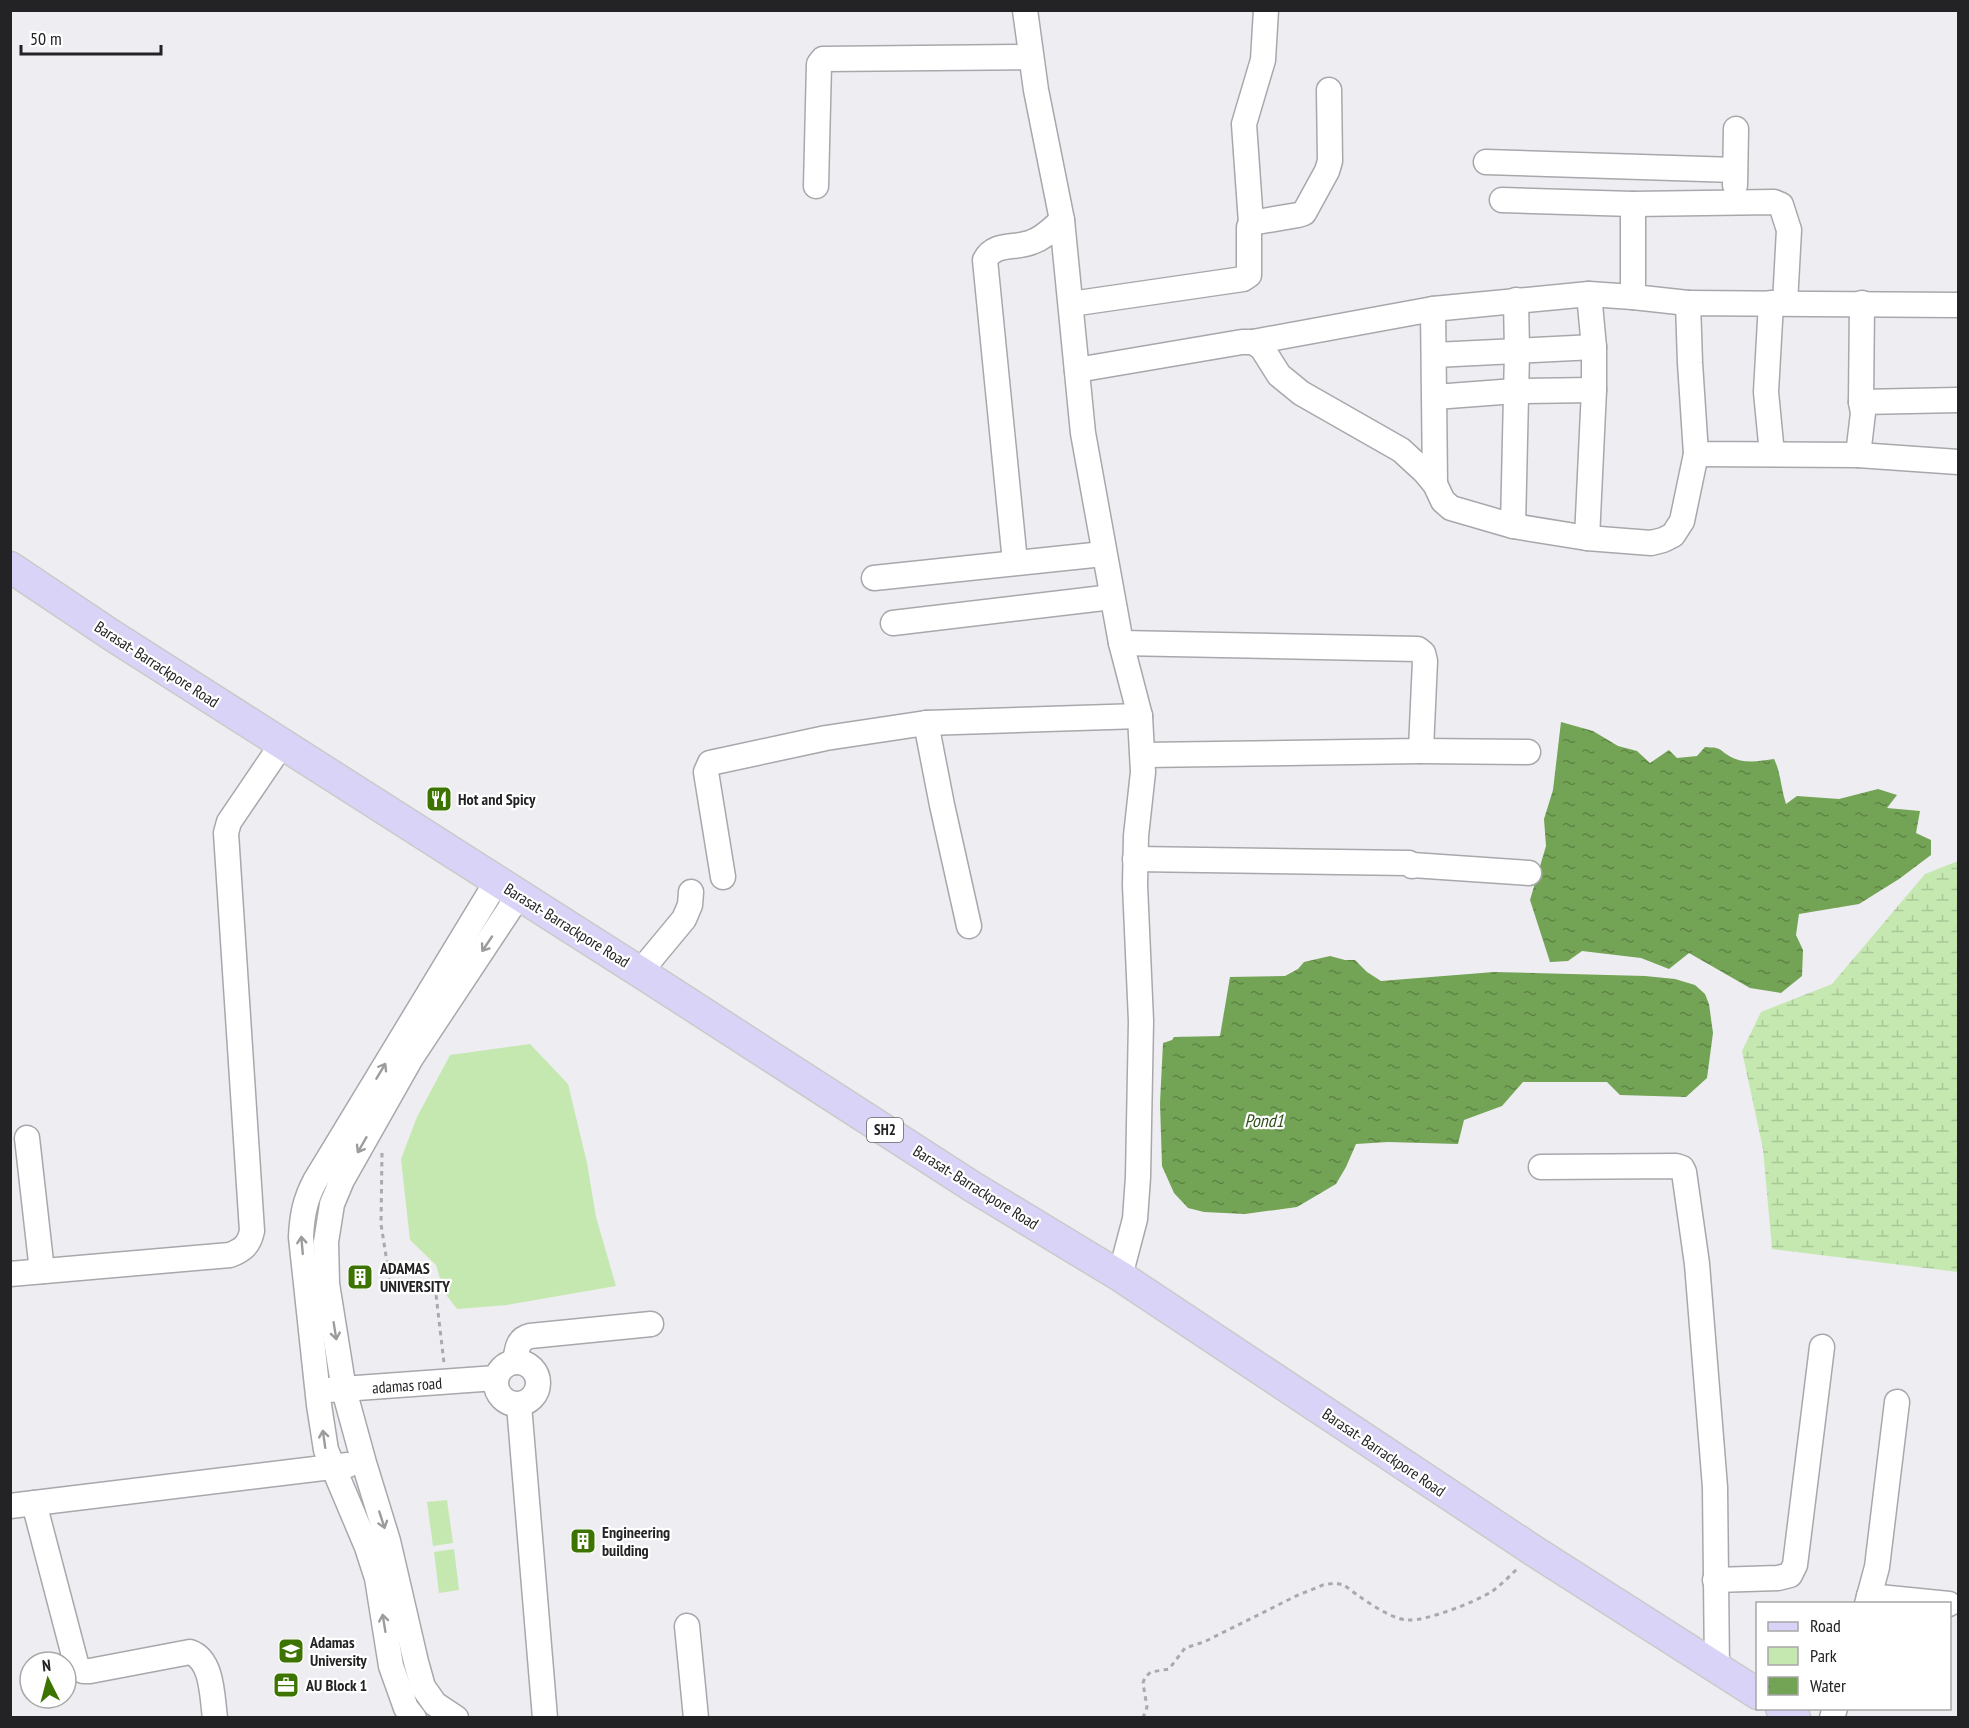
<svg xmlns="http://www.w3.org/2000/svg" width="1969" height="1728" viewBox="0 0 1969 1728" font-family="'PT Sans Narrow',sans-serif">
<defs>
<pattern id="wetland-marsh" width="20" height="14" patternUnits="userSpaceOnUse" patternTransform="scale(1.5)"><rect width="20" height="14" fill="#c5e8b0"/><path d="M1 5h8M5 5V1M11 12h8M15 12V8" fill="none" stroke="#a9c797"/></pattern>
<pattern id="water-ripples" width="26" height="14" patternUnits="userSpaceOnUse" patternTransform="scale(1.5)"><rect width="26" height="14" fill="#73a354"/><path d="M2 4q2-2 4 0t4 0M15 11q2-2 4 0t4 0" fill="none" stroke="#5e8445"/></pattern>
</defs>
<rect width="100%" height="100%" fill="#eeedf2"/>
<!-- wetland -->
<path fill="url(#wetland-marsh)" d="M 1958,861 L 1958,1272 L 1772,1249 L 1763,1149 L 1742,1051 L 1761,1012 L 1832,984 L 1925,874 Z"/>
<!-- park -->
<g fill="#c5e8b0">
<path d="M 530,1044 L 568,1084 L 587,1163 L 596,1217 L 616,1286 L 507,1305 L 457,1309 L 444,1292 L 436,1265 L 410,1240 L 401,1159 L 417,1117 L 450,1055 Z"/>
<path d="M 447,1500 L 453,1543 L 433,1546 L 427,1502 Z"/>
<path d="M 454,1549 L 459,1590 L 439,1593 L 434,1552 Z"/>
</g>
<!-- water -->
<g fill="url(#water-ripples)">
<path d="M 1561,722 L 1593,731 L 1618,746 L 1637,751 L 1650,763 L 1669,750 L 1677,758 L 1697,756 L 1705,747 C 1724,748 1717,749 1731,757 C 1743,764 1761,761 1774,759 C 1781,773 1781,789 1786,804 L 1797,796 L 1839,799 L 1878,789 L 1897,795 L 1887,808 L 1920,811 L 1916,833 L 1931,840 L 1931,855 L 1899,879 L 1859,904 L 1799,914 L 1796,935 L 1803,950 L 1802,976 L 1781,993 L 1750,988 L 1689,953 L 1669,969 L 1641,958 L 1582,951 L 1568,961 L 1550,962 L 1530,900 L 1546,846 L 1544,819 L 1553,790 Z"/>
<path d="M 1330,956 L 1345,960 L 1355,960 L 1367,972 L 1381,981 L 1494,972 L 1645,976 L 1675,979 L 1695,985 L 1705,994 L 1709,1004 L 1713,1033 L 1707,1078 L 1686,1097 L 1620,1095 L 1607,1082 L 1523,1082 L 1502,1106 L 1464,1120 L 1458,1144 L 1388,1142 L 1356,1144 L 1346,1167 L 1336,1184 L 1297,1207 L 1245,1214 L 1204,1212 L 1188,1208 L 1174,1193 L 1162,1166 L 1160,1103 L 1163,1043 L 1172,1040 L 1174,1037 L 1220,1036 L 1230,977 L 1285,976 L 1298,969 L 1304,962 Z"/>
</g>
<g fill="none" stroke-linecap="round" stroke-linejoin="round">
<!-- minor casing -->
<g stroke="#a8a8ac" stroke-width="27">
<g id="minor">
<path d="M 1025,10 L 1036,90 L 1062,220 L 1083,433 L 1121,643 L 1140,716 L 1143,772 L 1136,836 L 1135,885 L 1141,1021 L 1138,1177 L 1135,1219 L 1120,1276"/>
<path d="M 1486,162 L 1735,170"/>
<path d="M 1735,185 L 1736,129"/>
<path d="M 816,186 L 819,64 L 823,59 L 1031,57"/>
<path d="M 1502,200 L 1633,204 L 1774,202 L 1781,205 L 1789,230 L 1785,303"/>
<path d="M 1633,204 L 1633,297 L 1688,303"/>
<path d="M 1251,223 L 1244,124 L 1263,60 L 1266,10"/>
<path d="M 1771,303 L 1766,392 L 1772,454"/>
<path d="M 1071,304 L 1243,279 L 1249,275 L 1249,227 L 1251,223 L 1298,215 L 1304,213 L 1327,171 L 1330,161 L 1329,90"/>
<path d="M 1958,305 L 1688,303 L 1690,363 L 1696,454 L 1858,455 L 1958,462"/>
<path d="M 1253,342 L 1433,309"/>
<path d="M 1435,355 L 1594,347"/>
<path d="M 1077,370 L 1242,342 L 1253,342 L 1262,348 L 1279,375 L 1301,393 L 1401,450 L 1425,472 L 1435,484 L 1443,501 L 1451,508 L 1513,526 L 1587,538 L 1651,543 L 1663,540 L 1673,535 L 1682,521 L 1696,454"/>
<path d="M 1435,397 L 1515,391 L 1594,390"/>
<path d="M 1861,402 L 1958,400"/>
<path d="M 1858,455 L 1863,413 L 1861,402 L 1862,303"/>
<path d="M 1435,484 L 1433,309 L 1589,294 L 1633,297"/>
<path d="M 1513,526 L 1517,352 L 1516,300"/>
<path d="M 1587,538 L 1594,390 L 1594,347 L 1589,294"/>
<path d="M 1015,562 L 985,260 C 994,242 1015,249 1032,242 C 1044,238 1052,229 1062,220"/>
<path d="M 874,578 L 1103,554"/>
<path d="M 893,623 L 1112,597"/>
<path d="M 1121,643 L 1418,649 L 1423,653 L 1425,661 L 1421,749 L 1419,751 L 1143,755"/>
<path d="M 926,723 L 942,805 L 969,926"/>
<path d="M 1420,751 L 1528,752"/>
<path d="M 1135,859 L 1409,863 L 1412,866"/>
<path d="M 1412,865 L 1529,873"/>
<path d="M 723,877 L 706,772 L 710,763 L 826,738 L 926,723 L 1140,716"/>
<path d="M 640,972 L 684,919 L 690,905 L 691,892"/>
<path d="M 27,1138 L 42,1271"/>
<path d="M 1541,1167 L 1676,1166 L 1682,1168 L 1684,1172 L 1697,1264 L 1715,1487 L 1717,1669"/>
<path d="M 10,1274 L 230,1255 C 243,1250 249,1245 252,1231 L 226,833 L 229,822 L 282,744"/>
<circle cx="517" cy="1383" r="21"/>
<path d="M 515,1362 C 517,1350 517,1339 530,1336 L 651,1324"/>
<path d="M 329,1390 L 496,1378"/>
<path d="M 519,1405 L 545,1718"/>
<path d="M 34,1503 L 77,1667 L 83,1671 L 90,1671 L 190,1652 C 213,1660 212,1697 215,1718"/>
<path d="M 10,1506 L 348,1465"/>
<path d="M 1715,1580 L 1778,1578 L 1790,1575 L 1795,1565 L 1822,1347"/>
<path d="M 1869,1596 L 1949,1604"/>
<path d="M 1867,1604 L 1877,1567 L 1897,1402"/>
<path d="M 687,1626 L 696,1718"/>
<path d="M 414,1718 L 406,1708 L 391,1666 L 377,1578 L 367,1547 L 326,1450 L 319,1405 L 301,1237 C 302,1215 305,1200 315,1181 L 497,881"/>
<path d="M 456,1718 L 435,1704 L 423,1687 L 416,1662 L 388,1541 L 364,1463 L 344,1390 L 327,1284 L 326,1242 L 332,1204 L 342,1180 L 411,1058 L 519,895"/>
<path d="M 1832,1718 L 1835,1708"/>
</g>
</g>
<!-- major casing -->
<g stroke="#cacaca" stroke-width="33">
<g id="major">
<path d="M 10,567 L 113,636 L 640,972 L 973,1187 L 1120,1276 L 1534,1551 L 1758,1694"/>
<path d="M 1781,1708 L 1795,1718"/>
</g>
</g>
<!-- path -->
<g stroke="#aaa9ad" stroke-width="3" stroke-dasharray="4.5 4.5" stroke-linecap="butt">
<path d="M 382,1153 L 381,1224 L 391,1288 L 435,1286 L 444,1363"/>
<path d="M 1143,1718 L 1147,1707 L 1143,1683 L 1145,1677 L 1151,1672 L 1169,1669 L 1185,1648 L 1204,1642 L 1296,1596 L 1323,1585 L 1335,1583 L 1344,1585 C 1358,1596 1391,1620 1408,1620 C 1427,1621 1475,1602 1491,1592 C 1501,1585 1510,1576 1518,1568"/>
</g>
<!-- minor -->
<use href="#minor" stroke="#fff" stroke-width="24"/>
<!-- major -->
<use href="#major" stroke="#d9d3f8" stroke-width="30"/>
</g>
<!-- one-way arrows -->
<defs><path id="oneway-shaft" d="M-6 0H5M1.5-3L5.5 0L1.5 3" fill="none" stroke-width="1.6" stroke-linecap="round" stroke-linejoin="round" transform="scale(1.5)"/></defs>
<g stroke="#9c9c9c">
<use href="#oneway-shaft" transform="translate(487 944) rotate(124)"/>
<use href="#oneway-shaft" transform="translate(381 1071) rotate(-59)"/>
<use href="#oneway-shaft" transform="translate(362 1145) rotate(120)"/>
<use href="#oneway-shaft" transform="translate(302 1245) rotate(-95)"/>
<use href="#oneway-shaft" transform="translate(335 1331) rotate(81)"/>
<use href="#oneway-shaft" transform="translate(324 1439) rotate(-98)"/>
<use href="#oneway-shaft" transform="translate(382 1520) rotate(72)"/>
<use href="#oneway-shaft" transform="translate(384 1623) rotate(-99)"/>
</g>
<!-- icons -->
<defs>
<g id="restaurant-square" transform="scale(1.35)"><rect x="-9" y="-9" width="18" height="18" rx="4" fill="#3d7401" stroke="#fff"/><path d="M-5-6h1v4h1v-4h1v4h1v-4h1v5L-1.5 .5V6h-2V.5L-5-1ZM5-6V6H3V1.5H1.5Q1.5-4 5-6Z" fill="#fff"/></g>
<g id="building-square" transform="scale(1.35)"><rect x="-9" y="-9" width="18" height="18" rx="4" fill="#3d7401" stroke="#fff"/><path d="M-4-6H4V6H1V3H-1V6H-4ZM-2.5-4.3h1.7v1.8h-1.7ZM.8-4.3h1.7v1.8H.8ZM-2.5-1h1.7V.8h-1.7ZM.8-1h1.7V.8H.8Z" fill="#fff"/></g>
<g id="university-square" transform="scale(1.35)"><rect x="-9" y="-9" width="18" height="18" rx="4" fill="#3d7401" stroke="#fff"/><path d="M0-5L7-2L0 1L-7-2ZM-4 1L0 2.5L4 1V4Q0 6-4 4Z" fill="#fff"/></g>
<g id="office-square" transform="scale(1.35)"><rect x="-9" y="-9" width="18" height="18" rx="4" fill="#3d7401" stroke="#fff"/><path d="M-6-3h4V-5.5h4V-3h4V5H-6ZM-1-4.5V-3h2v-1.5ZM-6 0V1H6V0Z" fill="#fff"/></g>
</defs>
<g fill-rule="evenodd">
<use href="#restaurant-square" x="439" y="799"/>
<use href="#building-square" x="360" y="1277"/>
<use href="#building-square" x="583" y="1541"/>
<use href="#university-square" x="291" y="1651"/>
<use href="#office-square" x="286" y="1685"/>
</g>
<g text-anchor="middle" stroke-width="4.5" stroke-linejoin="round" paint-order="stroke">
<!-- shield labels -->
<rect fill="#fff" stroke="#656466" stroke-width="1.5" x="867" y="1118" width="36" height="24" rx="4.5"/>
<g font-size="15" font-weight="bold" fill="#232224">
<text x="885" y="1135">SH2</text>
</g>
<!-- street labels -->
<g font-size="16" fill="#232224" stroke="#fff">
<text transform="translate(157 664) rotate(33)" y="6">Barasat- Barrackpore Road</text>
<text transform="translate(567 925) rotate(32)" y="6">Barasat- Barrackpore Road</text>
<text transform="translate(976 1187) rotate(32)" y="6">Barasat- Barrackpore Road</text>
<text transform="translate(407 1385) rotate(-4)" y="6">adamas road</text>
<text transform="translate(1384 1452) rotate(34)" y="6">Barasat- Barrackpore Road</text>
</g>
<!-- poi labels -->
<g font-size="16" font-weight="bold" fill="#232224" stroke="#fff" text-anchor="start">
<text x="458" y="805">Hot and Spicy</text>
<text x="380" y="1274">ADAMAS<tspan x="380" dy="18">UNIVERSITY</tspan></text>
<text x="602" y="1538">Engineering<tspan x="602" dy="18">building</tspan></text>
<text x="310" y="1648">Adamas<tspan x="310" dy="18">University</tspan></text>
<text x="306" y="1691">AU Block 1</text>
</g>
<!-- water labels -->
<g font-size="18" font-style="italic" fill="#31511a" stroke="#fff">
<text x="1264" y="1127">Pond1</text>
</g>
</g>
<!-- border -->
<rect width="1969" height="1728" fill="none" stroke="#232224" stroke-width="24"/>
<!-- legend -->
<rect x="1756" y="1602" width="195" height="108" fill="#ffffff" stroke="#a7a7a7" stroke-width="1.5"/>
<rect x="1768" y="1622" width="30" height="9" fill="#d9d3f8" stroke="#a7a7a7" stroke-width="1.5"/>
<text x="1810" y="1632" font-size="18" fill="#232224">Road</text>
<rect x="1768" y="1647" width="30" height="18" fill="#c5e8b0" stroke="#a7a7a7" stroke-width="1.5"/>
<text x="1810" y="1662" font-size="18" fill="#232224">Park</text>
<rect x="1768" y="1677" width="30" height="18" fill="url(#water-ripples)" stroke="#a7a7a7" stroke-width="1.5"/>
<text x="1810" y="1692" font-size="18" fill="#232224">Water</text>
<!-- north arrow -->
<g transform="translate(48 1680) rotate(354)"><circle r="28" fill="#ffffff" stroke="#a7a7a7" stroke-width="1.5"/>
<path d="M0-4.5L10 22L0 15L-10 22Z" fill="#3d7401"/>
<text y="-9" font-size="16" font-weight="bold" text-anchor="middle" fill="#232224">N</text>
</g>
<!-- scale -->
<path d="M21 45v9h140v-9" fill="none" stroke="#232224" stroke-width="3"/>
<text x="30" y="45" font-size="18" fill="#232224" stroke="#ffffff" stroke-width="4.5" paint-order="stroke">50 m</text>
</svg>
